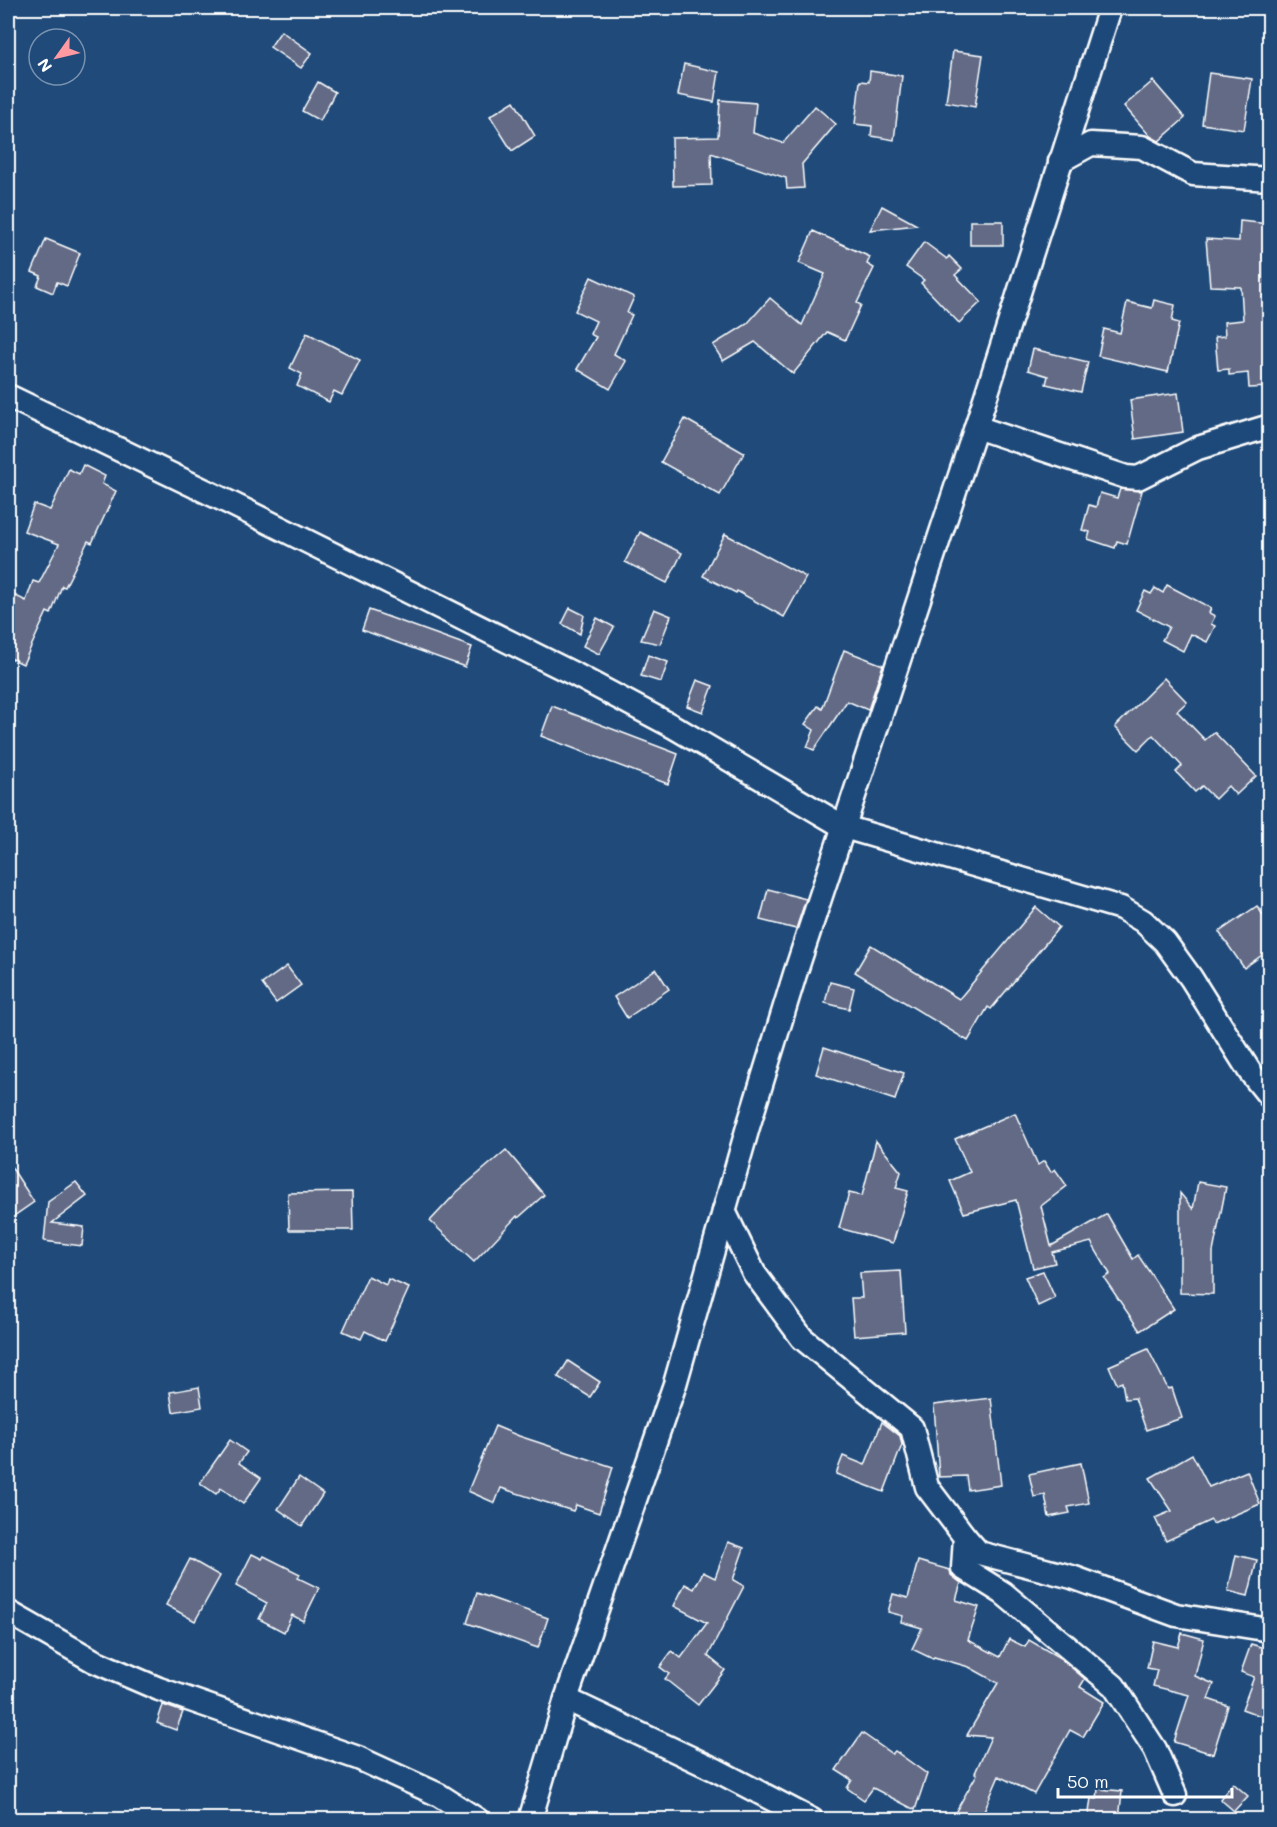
<svg xmlns="http://www.w3.org/2000/svg" width="1277" height="1827" viewBox="0 0 1277 1827" font-family="Mali,sans-serif">
<rect width="100%" height="100%" fill="#1f4a7a"/>
<filter id="ink" filterUnits="userSpaceOnUse"><feTurbulence type="fractalNoise" baseFrequency=".0167" numOctaves="2"/><feDisplacementMap in="SourceGraphic" scale="12" xChannelSelector="R" yChannelSelector="G"/><feConvolveMatrix kernelMatrix="1 2 1 2 8 2 1 2 1" color-interpolation-filters="sRGB"/></filter>
<g filter="url(#ink)">
<!-- building -->
<g fill="#626a86" stroke="#fff" stroke-width="1.5">
<path d="M 281,31 L 312,53 L 301,68 L 270,47 Z"/>
<path d="M 953,51 L 983,55 L 975,107 L 946,102 Z"/>
<path d="M 684,64 L 719,72 L 714,102 L 678,95 Z"/>
<path d="M 870,71 L 902,76 L 894,140 L 871,136 L 872,126 L 855,124 L 860,81 L 869,82 Z"/>
<path d="M 1209,73 L 1252,79 L 1244,130 L 1202,124 Z"/>
<path d="M 1153,81 L 1185,118 L 1159,141 L 1150,136 L 1124,106 Z"/>
<path d="M 318,82 L 335,92 L 320,121 L 302,111 Z"/>
<path d="M 720,100 L 756,103 L 753,133 L 783,143 L 815,106 L 836,124 L 802,164 L 804,188 L 787,189 L 786,178 L 711,153 L 712,185 L 673,186 L 672,138 L 718,137 Z"/>
<path d="M 514,101 L 535,136 L 512,151 L 490,116 Z"/>
<path d="M 882,206 L 917,225 L 870,230 Z"/>
<rect x="970" y="221" width="33" height="24"/>
<path d="M 1240,221 L 1269,224 L 1269,284 L 1267,284 L 1269,310 L 1269,387 L 1249,388 L 1248,373 L 1229,375 L 1229,369 L 1218,370 L 1215,337 L 1225,336 L 1224,322 L 1243,320 L 1241,287 L 1210,286 L 1206,239 L 1239,241 Z"/>
<path d="M 813,231 L 870,257 L 867,264 L 874,268 L 857,303 L 861,305 L 845,340 L 827,332 L 793,374 L 755,342 L 723,361 L 713,345 L 747,324 L 770,298 L 802,325 L 825,274 L 799,263 Z"/>
<path d="M 46,239 L 80,253 L 67,286 L 57,282 L 53,293 L 37,286 L 41,276 L 32,272 Z"/>
<path d="M 924,242 L 947,259 L 949,256 L 962,269 L 955,275 L 981,302 L 959,323 L 921,283 L 924,280 L 906,267 Z"/>
<path d="M 591,277 L 634,297 L 627,313 L 632,315 L 614,354 L 626,361 L 610,389 L 577,369 L 596,337 L 590,334 L 596,321 L 575,311 Z"/>
<path d="M 1154,300 L 1175,305 L 1172,321 L 1179,323 L 1168,372 L 1098,356 L 1104,329 L 1120,333 L 1127,302 L 1152,308 Z"/>
<path d="M 307,333 L 360,360 L 342,395 L 334,391 L 329,402 L 297,386 L 302,374 L 290,368 Z"/>
<path d="M 1033,349 L 1088,362 L 1081,392 L 1046,384 L 1048,376 L 1028,370 Z"/>
<path d="M 1178,393 L 1183,432 L 1135,439 L 1130,400 Z"/>
<path d="M 685,419 L 744,453 L 720,495 L 661,462 Z"/>
<path d="M 83,465 L 105,476 L 102,484 L 116,491 L 92,543 L 88,541 L 65,587 L 62,586 L 51,614 L 47,612 L 23,664 L 8,657 L 8,592 L 26,601 L 33,581 L 39,583 L 59,544 L 24,531 L 34,504 L 50,510 L 69,469 L 79,474 Z"/>
<path d="M 1120,489 L 1142,491 L 1127,544 L 1117,541 L 1115,548 L 1088,539 L 1090,532 L 1082,530 L 1089,505 L 1096,507 L 1100,493 L 1117,498 Z"/>
<path d="M 640,532 L 682,553 L 667,583 L 625,562 Z"/>
<path d="M 725,534 L 806,577 L 784,617 L 737,591 L 736,593 L 703,576 Z"/>
<path d="M 1167,585 L 1211,608 L 1209,613 L 1215,616 L 1211,624 L 1215,626 L 1207,642 L 1191,634 L 1183,651 L 1162,640 L 1169,627 L 1136,610 L 1145,591 L 1151,594 L 1155,588 L 1163,593 Z"/>
<path d="M 570,608 L 584,615 L 580,634 L 562,624 Z"/>
<path d="M 654,609 L 671,616 L 660,644 L 641,640 Z"/>
<path d="M 369,610 L 472,647 L 465,667 L 362,630 Z"/>
<path d="M 597,618 L 614,627 L 599,654 L 583,646 Z"/>
<path d="M 844,650 L 883,665 L 868,710 L 847,701 L 814,750 L 807,747 L 814,730 L 805,724 L 818,706 L 822,709 Z"/>
<path d="M 648,655 L 668,662 L 661,682 L 641,676 Z"/>
<path d="M 1164,678 L 1187,702 L 1177,711 L 1205,740 L 1214,732 L 1256,776 L 1236,795 L 1228,786 L 1215,799 L 1202,786 L 1195,792 L 1176,772 L 1182,766 L 1153,735 L 1138,750 L 1115,727 Z"/>
<path d="M 697,680 L 713,686 L 703,712 L 687,706 Z"/>
<path d="M 552,706 L 678,754 L 668,784 L 541,736 Z"/>
<path d="M 768,889 L 806,899 L 796,929 L 760,920 Z"/>
<path d="M 1257,906 L 1269,924 L 1269,950 L 1244,968 L 1219,932 Z"/>
<path d="M 1036,907 L 1059,927 L 991,1009 L 988,1007 L 968,1041 L 855,972 L 871,945 L 959,999 Z"/>
<path d="M 287,966 L 301,985 L 276,1003 L 262,984 Z"/>
<path d="M 656,969 L 669,989 L 627,1018 L 614,997 Z"/>
<path d="M 830,982 L 854,988 L 849,1009 L 825,1003 Z"/>
<path d="M 824,1047 L 904,1073 L 895,1100 L 816,1074 Z"/>
<path d="M 1015,1113 L 1038,1165 L 1044,1161 L 1051,1172 L 1055,1169 L 1067,1186 L 1041,1206 L 1051,1246 L 1107,1214 L 1133,1259 L 1138,1255 L 1174,1309 L 1140,1331 L 1104,1278 L 1110,1274 L 1091,1242 L 1052,1252 L 1055,1263 L 1033,1268 L 1016,1200 L 964,1213 L 950,1181 L 970,1172 L 955,1139 Z"/>
<path d="M 876,1141 L 901,1172 L 896,1188 L 908,1191 L 893,1243 L 839,1228 L 849,1193 L 862,1196 Z"/>
<path d="M 506,1150 L 544,1195 L 518,1218 L 517,1216 L 474,1262 L 430,1221 L 457,1192 Z"/>
<path d="M 8,1162 L 34,1202 L 8,1220 Z"/>
<path d="M 76,1182 L 87,1196 L 52,1223 L 84,1227 L 82,1246 L 44,1241 L 48,1202 Z"/>
<path d="M 1198,1182 L 1226,1187 L 1213,1252 L 1213,1294 L 1180,1293 L 1180,1193 L 1193,1209 Z"/>
<path d="M 352,1192 L 353,1230 L 289,1230 L 288,1193 Z"/>
<path d="M 901,1271 L 905,1332 L 854,1336 L 851,1298 L 862,1298 L 860,1273 Z"/>
<path d="M 1043,1271 L 1055,1298 L 1038,1306 L 1025,1277 Z"/>
<path d="M 368,1276 L 386,1285 L 388,1279 L 409,1288 L 385,1341 L 365,1331 L 361,1339 L 343,1331 Z"/>
<path d="M 1148,1349 L 1168,1389 L 1172,1388 L 1182,1418 L 1146,1430 L 1135,1398 L 1125,1399 L 1122,1382 L 1117,1384 L 1109,1366 Z"/>
<path d="M 568,1361 L 600,1382 L 590,1397 L 558,1377 Z"/>
<path d="M 199,1387 L 202,1407 L 173,1412 L 170,1392 Z"/>
<path d="M 991,1398 L 1001,1485 L 968,1490 L 966,1476 L 939,1477 L 934,1405 Z"/>
<path d="M 882,1422 L 900,1436 L 902,1445 L 884,1492 L 836,1474 L 843,1456 L 865,1465 Z"/>
<path d="M 495,1426 L 519,1436 L 613,1467 L 599,1513 L 576,1505 L 573,1511 L 501,1488 L 495,1503 L 468,1491 Z"/>
<path d="M 230,1440 L 247,1452 L 239,1463 L 261,1478 L 243,1504 L 221,1488 L 216,1494 L 200,1483 Z"/>
<path d="M 1192,1454 L 1209,1487 L 1247,1471 L 1260,1504 L 1213,1524 L 1211,1520 L 1166,1541 L 1155,1518 L 1172,1511 L 1150,1478 Z"/>
<path d="M 1081,1463 L 1089,1503 L 1068,1507 L 1070,1513 L 1049,1517 L 1045,1495 L 1034,1497 L 1029,1474 Z"/>
<path d="M 299,1477 L 323,1494 L 302,1526 L 278,1509 Z"/>
<path d="M 728,1542 L 744,1548 L 733,1580 L 744,1586 L 708,1656 L 725,1670 L 698,1705 L 665,1679 L 669,1674 L 660,1667 L 672,1651 L 681,1658 L 707,1623 L 674,1606 L 685,1584 L 694,1589 L 703,1572 L 715,1578 Z"/>
<path d="M 252,1554 L 262,1559 L 264,1556 L 300,1574 L 298,1578 L 319,1588 L 303,1621 L 292,1615 L 284,1632 L 259,1619 L 267,1603 L 236,1586 Z"/>
<path d="M 1236,1555 L 1257,1560 L 1248,1596 L 1228,1591 Z"/>
<path d="M 190,1559 L 220,1576 L 195,1621 L 166,1605 Z"/>
<path d="M 918,1561 L 950,1570 L 951,1575 L 961,1583 L 956,1600 L 979,1607 L 968,1640 L 1000,1657 L 1009,1639 L 1025,1647 L 1029,1640 L 1060,1658 L 1085,1679 L 1080,1687 L 1104,1702 L 1083,1737 L 1070,1730 L 1034,1794 L 999,1776 L 980,1820 L 951,1820 L 977,1774 L 975,1773 L 991,1737 L 967,1735 L 998,1683 L 969,1667 L 934,1657 L 933,1659 L 912,1649 L 922,1628 L 901,1622 L 903,1616 L 888,1612 L 893,1594 L 908,1598 Z"/>
<path d="M 477,1593 L 548,1618 L 538,1648 L 467,1623 Z"/>
<path d="M 1182,1633 L 1204,1639 L 1195,1676 L 1214,1684 L 1208,1699 L 1228,1706 L 1213,1754 L 1174,1742 L 1189,1695 L 1153,1686 L 1157,1670 L 1147,1668 L 1153,1641 L 1178,1647 Z"/>
<path d="M 1266,1643 L 1269,1643 L 1269,1719 L 1242,1709 L 1254,1677 L 1241,1672 L 1251,1644 L 1264,1648 Z"/>
<path d="M 163,1705 L 183,1712 L 176,1730 L 157,1723 Z"/>
<path d="M 862,1733 L 892,1754 L 895,1751 L 927,1774 L 915,1810 L 873,1788 L 864,1800 L 847,1788 L 852,1780 L 836,1770 Z"/>
<path d="M 1233,1783 L 1248,1796 L 1234,1811 L 1220,1799 Z"/>
<path d="M 1098,1789 L 1122,1791 L 1119,1820 L 1088,1820 L 1091,1798 L 1097,1799 Z"/>
</g>
<g fill="none" stroke-linecap="round" stroke-linejoin="round">
<!-- minor casing -->
<g stroke="#fff" stroke-width="27">
<g id="minor">
<path d="M 1060,161 L 1091,144 L 1142,147 L 1193,174 L 1270,179"/>
<path d="M 8,396 L 226,501 L 576,675 L 674,727 L 844,827 L 1121,908 L 1143,921 L 1165,942 L 1191,978 L 1250,1072 L 1270,1097"/>
<path d="M 976,427 L 1126,477 L 1138,478 L 1198,448 L 1270,426"/>
<path d="M 724,1211 L 754,1273 L 802,1338 L 912,1428 L 927,1487 L 965,1537 L 963,1568 L 1003,1593 L 1114,1686 L 1155,1749 L 1175,1795"/>
<path d="M 965,1537 L 979,1553 L 1072,1577 L 1176,1615 L 1270,1630"/>
<path d="M 8,1612 L 94,1661 L 159,1689 L 358,1758 L 439,1795 L 478,1820"/>
<path d="M 566,1699 L 716,1770 L 812,1820"/>
<path d="M 530,1820 L 566,1699 L 675,1384 L 748,1127 L 795,974 L 976,427 L 1110,8"/>
</g>
</g>
<!-- minor -->
<use href="#minor" stroke="#1f4a7a" stroke-width="22"/>
</g>
</g>
<!-- margin -->
<rect width="1277" height="1827" fill="none" stroke="#1f4a7a" stroke-width="30"/>
<rect x="15" y="15" width="1247" height="1797" fill="none" stroke="#fff" stroke-width="2" filter="url(#ink)"/>
<!-- north arrow -->
<g transform="translate(57 57) rotate(236)"><circle r="28" fill="#1f4a7a" stroke="#7992af" stroke-width="1.5"/>
<path d="M0-4.5L10 22L0 15L-10 22Z" fill="#ff9aa2"/>
<text y="-9" font-size="16" font-weight="bold" text-anchor="middle" fill="#ffffff">N</text>
</g>
<!-- scale -->
<path d="M1058 1788v9h174v-9" fill="none" stroke="#ffffff" stroke-width="3"/>
<text x="1067" y="1788" font-size="18" fill="#ffffff" stroke="#1f4a7a" stroke-width="4.5" paint-order="stroke">50 m</text>
</svg>
